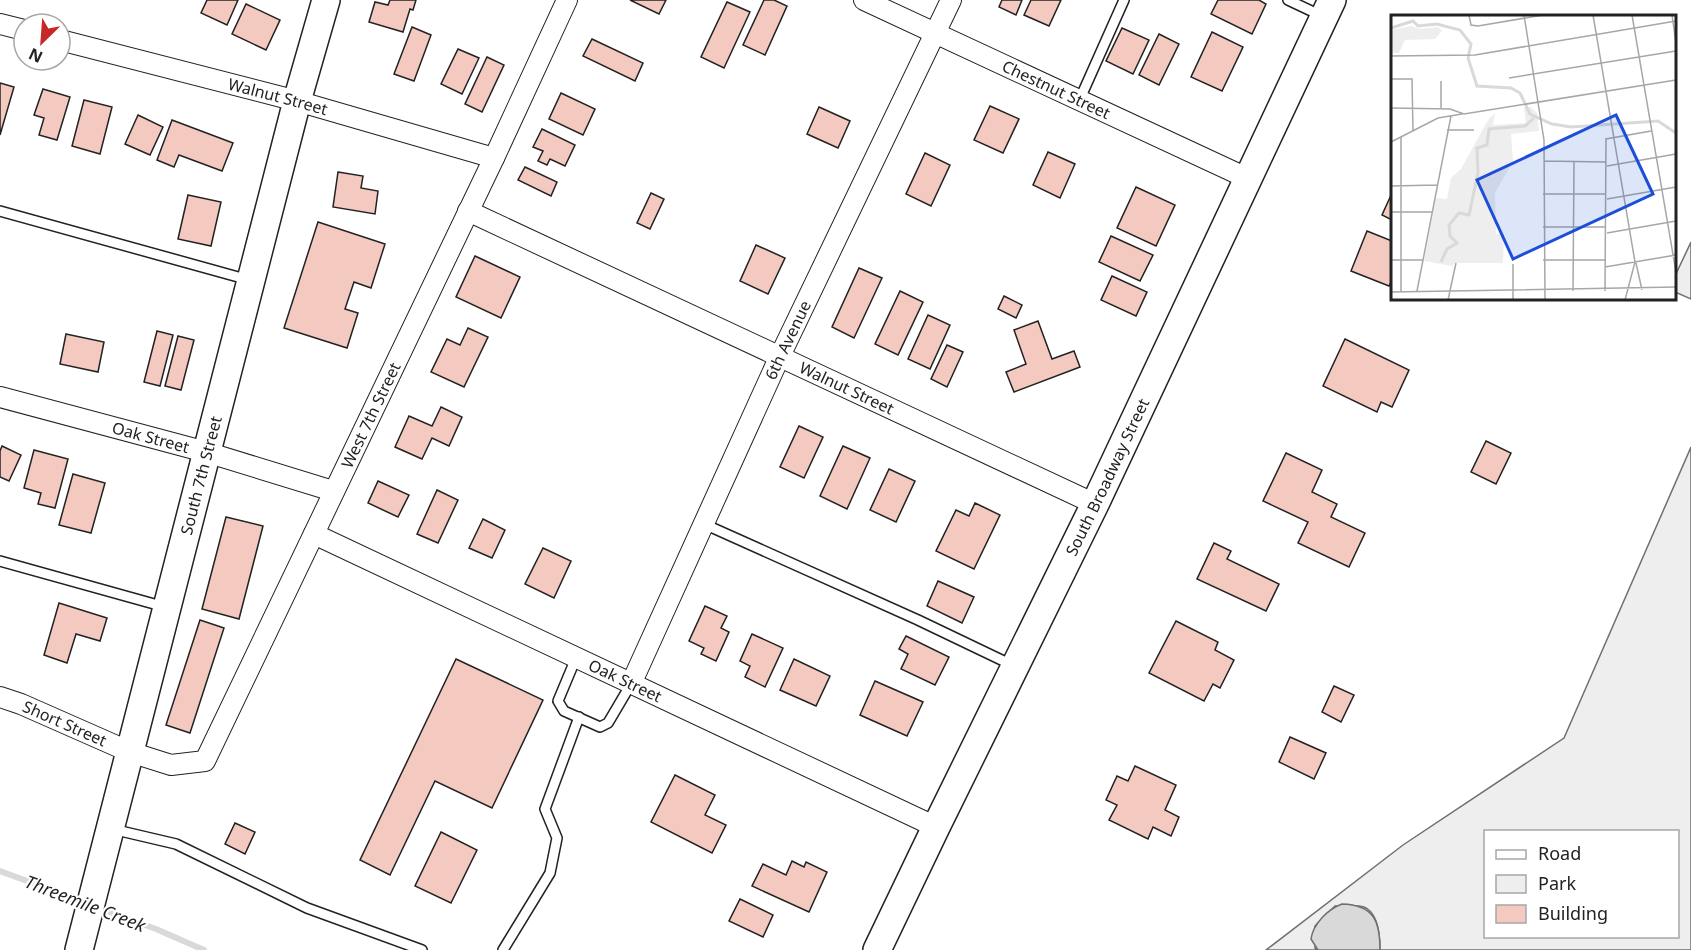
<svg xmlns="http://www.w3.org/2000/svg" width="1691" height="950" viewBox="0 0 1691 950" font-family="'Noto Sans',sans-serif">
<rect width="100%" height="100%" fill="#fff"/>
<!-- green -->
<g fill="#eee" stroke="#6f6f6f" stroke-width="1.5" fill-rule="evenodd">
<path d="M 1691,242 L 1691,299 L 1675,292 L 1675,276 Z"/>
<path d="M 1691,447 L 1691,950 L 1380,950 C 1380,937 1379,913 1364,907 C 1356,904 1343,906 1335,906 L 1315,926 L 1315,948 L 1318,950 L 1266,950 L 1403,845 L 1564,738 ZM 1486,832 L 1678,832 L 1678,936 L 1486,936 Z"/>
</g>
<!-- water -->
<path fill="#d9d9d9" stroke="#6f6f6f" stroke-width="1.5" d="M 1342,904 C 1374,905 1380,921 1380,950 L 1318,950 L 1311,939 C 1313,924 1328,909 1342,904 Z"/>
<g fill="none" stroke-linecap="round" stroke-linejoin="round">
<!-- stream -->
<g stroke="#d9d9d9" stroke-width="6">
<path d="M 0,871 L 84,902"/>
<path d="M 96,907 L 156,929 L 204,950"/>
</g>
</g>
<!-- building -->
<g fill="#f3c9c0" stroke="#222" stroke-width="1.5">
<path d="M 207,0 L 238,0 L 227,25 L 201,13 Z"/>
<path d="M 390,0 L 416,0 L 413,10 L 410,9 L 403,32 L 369,22 L 375,2 L 388,5 Z"/>
<path d="M 630,0 L 666,0 L 659,14 Z"/>
<path d="M 764,0 L 774,0 L 787,6 L 765,55 L 743,45 Z"/>
<path d="M 1002,0 L 1022,0 L 1016,15 L 999,7 Z"/>
<path d="M 1031,0 L 1061,0 L 1049,26 L 1024,15 Z"/>
<path d="M 1218,0 L 1259,0 L 1266,4 L 1252,34 L 1211,14 Z"/>
<path d="M 727,2 L 750,12 L 724,68 L 701,57 Z"/>
<path d="M 246,4 L 280,20 L 266,50 L 232,34 Z"/>
<path d="M 412,27 L 431,35 L 414,81 L 394,74 Z"/>
<path d="M 1122,28 L 1149,40 L 1133,74 L 1106,61 Z"/>
<path d="M 1212,32 L 1243,47 L 1222,91 L 1191,77 Z"/>
<path d="M 1159,34 L 1179,44 L 1159,85 L 1139,75 Z"/>
<path d="M 592,39 L 643,63 L 635,81 L 583,56 Z"/>
<path d="M 458,49 L 479,58 L 462,94 L 441,84 Z"/>
<path d="M 487,57 L 504,65 L 482,112 L 465,104 Z"/>
<path d="M 0,83 L 14,87 L 0,135 Z"/>
<path d="M 43,89 L 70,97 L 57,140 L 39,135 L 44,118 L 34,115 Z"/>
<path d="M 561,93 L 595,109 L 583,135 L 549,119 Z"/>
<path d="M 84,100 L 112,107 L 100,154 L 72,146 Z"/>
<path d="M 990,106 L 1019,119 L 1003,153 L 974,140 Z"/>
<path d="M 819,107 L 850,121 L 838,148 L 807,134 Z"/>
<path d="M 138,115 L 163,127 L 150,155 L 125,144 Z"/>
<path d="M 172,120 L 233,143 L 222,171 L 179,155 L 174,167 L 157,160 Z"/>
<path d="M 542,129 L 575,145 L 565,166 L 550,159 L 547,165 L 538,161 L 543,151 L 533,147 Z"/>
<path d="M 1048,152 L 1075,164 L 1060,198 L 1033,185 Z"/>
<path d="M 925,153 L 950,165 L 931,206 L 906,194 Z"/>
<path d="M 525,167 L 557,182 L 551,196 L 518,180 Z"/>
<path d="M 338,172 L 363,176 L 361,188 L 378,191 L 375,214 L 333,207 Z"/>
<path d="M 1136,187 L 1175,205 L 1156,246 L 1117,228 Z"/>
<path d="M 651,193 L 664,199 L 650,229 L 637,223 Z"/>
<path d="M 1392,193 L 1392,220 L 1382,215 Z"/>
<path d="M 188,195 L 221,202 L 211,246 L 178,239 Z"/>
<path d="M 318,222 L 385,244 L 371,288 L 354,282 L 345,309 L 358,313 L 347,348 L 284,328 Z"/>
<path d="M 1367,231 L 1392,241 L 1392,280 L 1389,286 L 1351,271 Z"/>
<path d="M 1111,236 L 1153,255 L 1140,281 L 1099,262 Z"/>
<path d="M 756,245 L 785,258 L 768,294 L 740,281 Z"/>
<path d="M 475,256 L 520,277 L 501,318 L 456,297 Z"/>
<path d="M 859,268 L 882,278 L 854,338 L 832,327 Z"/>
<path d="M 1112,276 L 1147,292 L 1136,316 L 1101,300 Z"/>
<path d="M 900,291 L 923,302 L 898,355 L 875,344 Z"/>
<path d="M 1004,296 L 1022,305 L 1016,318 L 998,309 Z"/>
<path d="M 928,315 L 950,325 L 930,369 L 908,359 Z"/>
<path d="M 1038,321 L 1052,359 L 1074,351 L 1080,367 L 1014,392 L 1006,372 L 1026,364 L 1014,330 Z"/>
<path d="M 468,328 L 488,337 L 464,387 L 431,372 L 447,339 L 460,345 Z"/>
<path d="M 157,331 L 173,335 L 160,386 L 144,382 Z"/>
<path d="M 66,334 L 104,342 L 98,372 L 60,364 Z"/>
<path d="M 178,336 L 194,340 L 181,390 L 165,386 Z"/>
<path d="M 1345,339 L 1409,370 L 1392,407 L 1381,402 L 1377,412 L 1323,386 Z"/>
<path d="M 947,345 L 963,352 L 947,387 L 931,379 Z"/>
<path d="M 441,407 L 462,417 L 449,446 L 432,438 L 422,459 L 395,447 L 409,416 L 432,426 Z"/>
<path d="M 799,426 L 823,437 L 804,478 L 780,467 Z"/>
<path d="M 1486,441 L 1511,453 L 1496,484 L 1471,472 Z"/>
<path d="M 2,446 L 21,455 L 9,481 L 0,477 L 0,451 Z"/>
<path d="M 843,446 L 870,458 L 847,509 L 820,496 Z"/>
<path d="M 34,450 L 68,459 L 55,508 L 38,504 L 41,493 L 24,488 Z"/>
<path d="M 1286,453 L 1322,470 L 1312,492 L 1337,504 L 1331,517 L 1365,533 L 1349,567 L 1298,543 L 1308,522 L 1263,501 Z"/>
<path d="M 889,469 L 915,481 L 896,522 L 870,510 Z"/>
<path d="M 73,474 L 105,483 L 91,533 L 59,525 Z"/>
<path d="M 378,481 L 409,495 L 398,517 L 368,503 Z"/>
<path d="M 437,490 L 458,500 L 438,543 L 417,534 Z"/>
<path d="M 975,503 L 1000,515 L 974,569 L 936,551 L 956,510 L 969,516 Z"/>
<path d="M 226,517 L 263,526 L 239,619 L 202,609 Z"/>
<path d="M 483,519 L 505,530 L 492,558 L 469,548 Z"/>
<path d="M 1214,543 L 1231,551 L 1227,559 L 1279,584 L 1266,611 L 1197,579 Z"/>
<path d="M 543,548 L 571,561 L 554,598 L 525,584 Z"/>
<path d="M 938,581 L 974,597 L 962,623 L 927,606 Z"/>
<path d="M 59,603 L 107,618 L 100,641 L 76,634 L 67,663 L 44,655 Z"/>
<path d="M 705,606 L 727,616 L 721,628 L 729,632 L 716,661 L 701,654 L 704,648 L 689,641 Z"/>
<path d="M 200,620 L 224,628 L 190,733 L 166,725 Z"/>
<path d="M 1176,621 L 1218,642 L 1215,650 L 1234,660 L 1220,688 L 1213,684 L 1204,701 L 1149,673 Z"/>
<path d="M 752,634 L 783,648 L 765,687 L 745,677 L 750,666 L 740,661 Z"/>
<path d="M 906,636 L 949,657 L 935,685 L 901,669 L 908,654 L 899,649 Z"/>
<path d="M 456,659 L 543,700 L 492,808 L 435,781 L 390,875 L 360,860 Z"/>
<path d="M 794,659 L 830,676 L 816,706 L 780,690 Z"/>
<path d="M 875,681 L 923,702 L 907,736 L 860,715 Z"/>
<path d="M 1334,686 L 1354,695 L 1341,722 L 1322,712 Z"/>
<path d="M 1290,737 L 1326,753 L 1314,779 L 1279,762 Z"/>
<path d="M 1135,766 L 1176,785 L 1165,810 L 1179,817 L 1171,836 L 1153,827 L 1148,839 L 1109,820 L 1117,805 L 1106,800 L 1117,776 L 1128,781 Z"/>
<path d="M 675,775 L 715,795 L 705,815 L 726,825 L 712,853 L 651,822 Z"/>
<path d="M 235,823 L 255,832 L 245,854 L 225,844 Z"/>
<path d="M 441,832 L 477,850 L 451,903 L 415,886 Z"/>
<path d="M 792,861 L 804,867 L 806,862 L 827,872 L 809,912 L 752,886 L 763,864 L 786,875 Z"/>
<path d="M 740,899 L 773,915 L 763,937 L 729,921 Z"/>
</g>
<g fill="none" stroke-linecap="round" stroke-linejoin="round">
<!-- lane casing -->
<g stroke="#222" stroke-width="12">
<g id="lane">
<path d="M 1288,0 L 1322,16"/>
<path d="M 1079,101 L 1124,0"/>
<path d="M 0,211 L 249,280"/>
<path d="M 704,524 L 918,620 L 1012,665"/>
<path d="M 0,561 L 165,607"/>
<path d="M 576,658 L 558,701 L 564,711 L 600,727 L 608,723 L 631,684"/>
<path d="M 112,829 L 176,844 L 307,908 L 422,950"/>
<path d="M 503,950 L 550,873 L 557,838 L 545,809 L 579,717"/>
</g>
</g>
<!-- street casing -->
<g stroke="#222" stroke-width="22">
<g id="street">
<path id="s1" d="M 864,0 L 1249,179"/>
<path d="M 0,24 L 24,30"/>
<path id="s2" d="M 60,40 L 297,101 L 494,158"/>
<path id="s3" d="M 468,211 L 1095,504"/>
<path id="s4" d="M 0,397 L 206,452 L 333,491"/>
<path id="s5" d="M 314,534 L 936,827"/>
<path id="s6" d="M 631,684 L 779,358 L 951,0"/>
<path id="s7" d="M 0,697 L 21,704 L 130,752 L 171,765 L 205,761 L 494,158 L 567,0"/>
</g>
</g>
<!-- secondary casing -->
<g stroke="#222" stroke-width="30">
<g id="secondary">
<path id="s8" d="M 79,950 L 297,101 L 326,0"/>
<path id="s9" d="M 877,950 L 936,827 L 1095,504 L 1332,0"/>
</g>
</g>
<!-- lane -->
<use href="#lane" stroke="#fff" stroke-width="9"/>
<!-- street -->
<use href="#street" stroke="#fff" stroke-width="20"/>
<!-- secondary -->
<use href="#secondary" stroke="#fff" stroke-width="27"/>
</g>
<g text-anchor="middle" stroke-width="4.5" stroke-linejoin="round" paint-order="stroke">
<!-- street labels -->
<g font-size="16" fill="#222" stroke="#fff">
<text dy="6" stroke="none"><textPath href="#s1" startOffset="212">Chestnut Street</textPath></text>
<text dy="6" stroke="none"><textPath href="#s2" startOffset="225">Walnut Street</textPath></text>
<text dy="6" stroke="none"><textPath href="#s6" startOffset="378">6th Avenue</textPath></text>
<text dy="6" stroke="none"><textPath href="#s3" startOffset="418">Walnut Street</textPath></text>
<text dy="6" stroke="none"><textPath href="#s7" startOffset="602">West 7th Street</textPath></text>
<text dy="6" stroke="none"><textPath href="#s4" startOffset="156">Oak Street</textPath></text>
<text dy="6" stroke="none"><textPath href="#s8" startOffset="490">South 7th Street</textPath></text>
<text dy="6" stroke="none"><textPath href="#s9" startOffset="526">South Broadway Street</textPath></text>
<text dy="6" stroke="none"><textPath href="#s5" startOffset="344">Oak Street</textPath></text>
<text dy="6" stroke="none"><textPath href="#s7" startOffset="70">Short Street</textPath></text>
</g>
<!-- water labels -->
<g font-size="18" font-style="italic" fill="#222" stroke="#fff">
<text transform="translate(85 904) rotate(21)" y="6">Threemile Creek</text>
</g>
</g>
<!-- overview -->
<g transform="translate(1391 15)">
<rect width="285" height="285" fill="#fff"/>
<path d="M 21,11 L 28,14 L 47,12 L 51,16 L 44,24 L 14,25 L 8,38 L 0,38 L 0,15 ZM 140,92 L 146,98 L 148,116 L 120,119 L 122,146 L 104,178 L 105,219 L 113,219 L 112,248 L 64,248 L 61,251 L 33,246 L 45,183 L 56,184 L 60,163 L 70,154 L 97,105 L 104,98 L 102,110 L 135,108 L 133,93 Z" fill="#eee"/>
<path fill="none" stroke="#d9d9d9" stroke-width="3" d="M 0,13 L 22,6 L 27,11 L 46,9 L 69,15 L 80,29 L 77,43 L 86,71 L 120,73 L 129,78 L 139,99 L 161,109 L 180,112 L 267,106 L 285,118M 50,247 L 56,234 L 66,228 L 59,221 L 58,210 L 68,198 L 78,200 L 87,158 L 86,133 L 96,130 L 98,114 L 134,111 L 143,103"/>
<path fill="none" stroke="#a7a7a7" stroke-width="1.5" d="M 78,0 L 80,10 L 87,11 L 152,0M 133,0 L 153,125 L 154,285M 202,0 L 244,247 L 234,285M 241,0 L 285,257M 281,0 L 285,28M 0,41 L 84,40 L 285,6M 118,63 L 285,36M 0,64 L 21,64 L 22,116M 50,66 L 50,93M 0,93 L 59,94 L 73,99 L 285,65M 56,115 L 83,115M 0,127 L 47,103 L 71,99M 153,146 L 215,147M 216,151 L 285,139M 0,171 L 46,170M 152,179 L 215,179M 216,184 L 285,172M 0,197 L 41,197M 152,212 L 215,212M 216,218 L 285,206M 0,245 L 32,245M 152,245 L 215,245M 245,248 L 251,275M 122,249 L 122,285M 214,252 L 285,240M 26,276 L 60,101M 182,276 L 183,146M 214,276 L 215,124 L 260,116M 0,277 L 285,272M 10,277 L 10,122M 57,285 L 65,248"/>
<path fill="#1d4ed8" fill-opacity="0.15" stroke="#1d4ed8" stroke-width="3" d="M 225,100 L 262,179 L 122,244 L 86,165 Z"/>
<rect width="285" height="285" fill="none" stroke="#222" stroke-width="3"/>
</g>
<!-- legend -->
<rect x="1484" y="830" width="195" height="108" fill="#ffffff" stroke="#a7a7a7" stroke-width="1.5"/>
<rect x="1496" y="850" width="30" height="9" fill="#ffffff" stroke="#a7a7a7" stroke-width="1.5"/>
<text x="1538" y="860" font-size="18" fill="#222222">Road</text>
<rect x="1496" y="875" width="30" height="18" fill="#eeeeee" stroke="#a7a7a7" stroke-width="1.5"/>
<text x="1538" y="890" font-size="18" fill="#222222">Park</text>
<rect x="1496" y="905" width="30" height="18" fill="#f3c9c0" stroke="#a7a7a7" stroke-width="1.5"/>
<text x="1538" y="920" font-size="18" fill="#222222">Building</text>
<!-- north arrow -->
<g transform="translate(42 42) rotate(205)"><circle r="28" fill="#ffffff" stroke="#a7a7a7" stroke-width="1.5"/>
<path d="M0-4.5L10 22L0 15L-10 22Z" fill="#c62828"/>
<text y="-9" font-size="16" font-weight="bold" text-anchor="middle" fill="#222222">N</text>
</g>
</svg>
